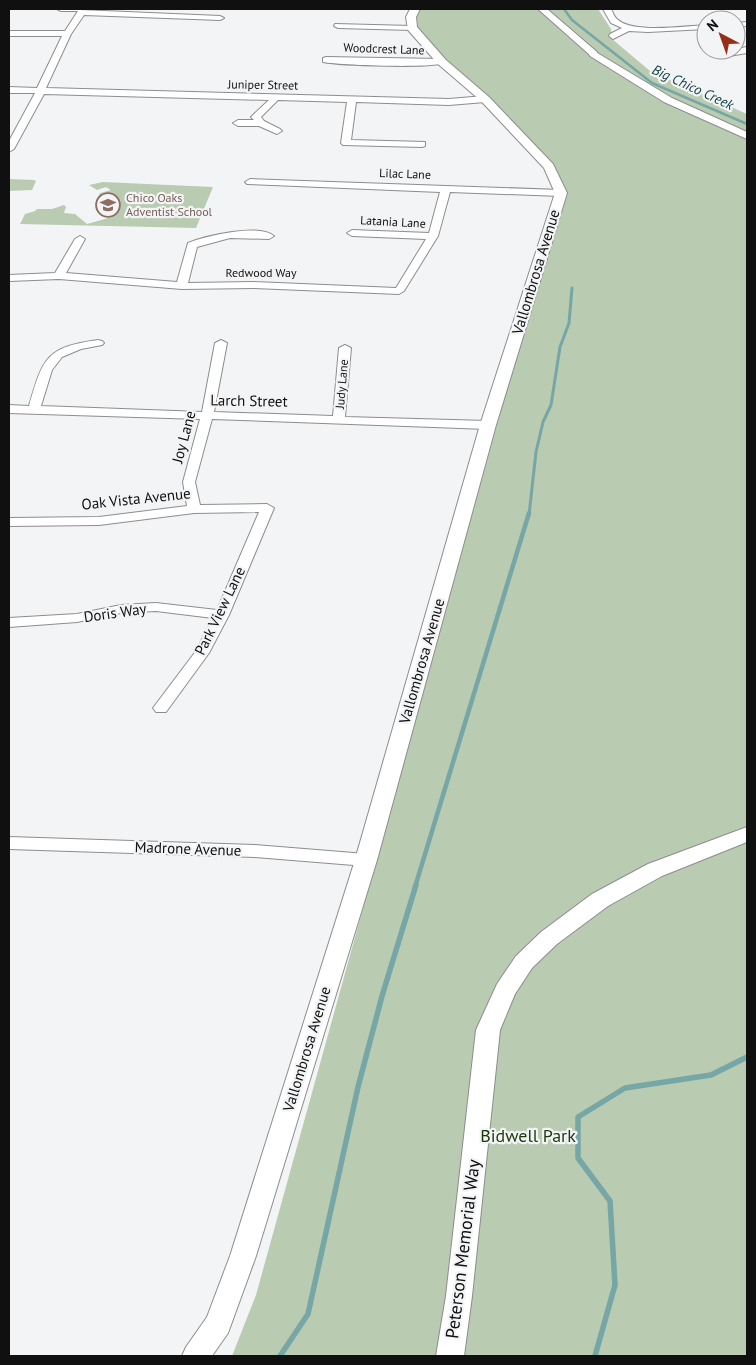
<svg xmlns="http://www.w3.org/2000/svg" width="756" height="1365" viewBox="0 0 756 1365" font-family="'PT Sans',sans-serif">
<rect width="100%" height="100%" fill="#f3f4f6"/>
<!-- green -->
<g fill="#b9cbb1">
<path d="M 415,9 L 598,9 L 611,29 L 612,39 L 650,71 L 747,114 L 747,1356 L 232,1356 L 256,1295 L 561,193 L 549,167 L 420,39 L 411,17 Z"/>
<path d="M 9,179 L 34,180 L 36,181 L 32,190 L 9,191 Z"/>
<path d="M 103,182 L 213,187 L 196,228 L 20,224 L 25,214 L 35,211 L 37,209 L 52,209 L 64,205 L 66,207 L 64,213 L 75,214 L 87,224 L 112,217 L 100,207 L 96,200 L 100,193 L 111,190 L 106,187 L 97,190 L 89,185 Z"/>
</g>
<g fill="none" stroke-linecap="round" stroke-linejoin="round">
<!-- stream-far3 -->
<path stroke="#76a6a6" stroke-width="2.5" d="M 564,9 L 572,20 L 652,83 L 747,124"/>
<!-- stream-far2 -->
<path stroke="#76a6a6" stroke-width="3" d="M 529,515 L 536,452 L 543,422 L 551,405 L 560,347 L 569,323 L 572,288"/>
<!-- stream-far1 -->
<path stroke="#76a6a6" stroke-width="4.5" d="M 415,887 L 529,513"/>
<!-- stream -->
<g stroke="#76a6a6" stroke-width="5.5">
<path d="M 280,1356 L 308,1314 L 358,1087 L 382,996 L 416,885"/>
<path d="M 595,1356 L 615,1285 L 610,1201 L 578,1158 L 578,1117 L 625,1088 L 711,1075 L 747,1057"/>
</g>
<!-- minor casing -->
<g stroke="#8c8d8f" stroke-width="2">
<g id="minor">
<path d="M 57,9 L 220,16 L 224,18 L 220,20 L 84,15 L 71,34 L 46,88 L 449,99 L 485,96 L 490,99 L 485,102 L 449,105 L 356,102 L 351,140 L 425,142 L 425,146 L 422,147 L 343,145 L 341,143 L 347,102 L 278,100 L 261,117 L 264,121 L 280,129 L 282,131 L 277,134 L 259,126 L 238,126 L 233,123 L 238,120 L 254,120 L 251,117 L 253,115 L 269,100 L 44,94 L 14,149 L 9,152 L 9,141 L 35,93 L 9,93 L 9,87 L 37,88 L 62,36 L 9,36 L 9,31 L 65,31 L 78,11 L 61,11 Z"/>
<path d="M 538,9 L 547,9 L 597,52 L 597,56 L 591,56 Z"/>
<path d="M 603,9 L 611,9 C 613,12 614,17 617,19 C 632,34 685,26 706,25 L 706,29 L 648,32 L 629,31 L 613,39 L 609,36 L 610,34 L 622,28 L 611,23 Z"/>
<path d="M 747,22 L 747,26 L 736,27 L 736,23 Z"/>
<path d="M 335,24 L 412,26 L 416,28 L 412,30 L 338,28 L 334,26 Z"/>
<path d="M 747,47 L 747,53 L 723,57 L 719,54 L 723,51 Z"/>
<path d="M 326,57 L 442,59 L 446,62 C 438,69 338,65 323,62 L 323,58 Z"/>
<path d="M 250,179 L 561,190 L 566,193 L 561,196 L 450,192 L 438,236 L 404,291 L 399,294 L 253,288 L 182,289 L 59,279 L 9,281 L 9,275 L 55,273 L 75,239 L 80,236 L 85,239 L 66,273 L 177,282 L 188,243 C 205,236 260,223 274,236 L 269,239 L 230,238 L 197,247 L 188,283 L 253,282 L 396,288 L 426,239 L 352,236 L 347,233 L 352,230 L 429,233 L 440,192 L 247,184 L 245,182 Z"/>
<path d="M 98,340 L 102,341 L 104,343 L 102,345 L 81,349 L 62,357 L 52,370 L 41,406 L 202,412 L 215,343 L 221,340 L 227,343 L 214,412 L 333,416 L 339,348 L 345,345 L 351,348 L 345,417 L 488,421 L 494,425 L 488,429 L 212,419 L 195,482 L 200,505 L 267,504 L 274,508 L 229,615 L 209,653 L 166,712 L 156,712 L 153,708 L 196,651 L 213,618 L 156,611 L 121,613 L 77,622 L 9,627 L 9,618 L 77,614 L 121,605 L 156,603 L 217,610 L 259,512 L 194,513 L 99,525 L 9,526 L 9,518 L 99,517 L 187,506 L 183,482 L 200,419 L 9,413 L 9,405 L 29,406 C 43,358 46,347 98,340 Z"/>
<path d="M 9,837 L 255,845 L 366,854 L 372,856 L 374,860 L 372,864 L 366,866 L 255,857 L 9,849 Z"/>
</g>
</g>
<!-- tertiary casing -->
<g stroke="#8c8d8f" stroke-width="2">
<g id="tertiary">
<path d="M 410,9 L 420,9 L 416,17 L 417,27 L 446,60 L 489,97 L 553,164 L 567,193 L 496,425 L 377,860 L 256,1256 L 228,1333 L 212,1356 L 182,1356 L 186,1347 L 207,1317 L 230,1256 L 355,860 L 480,425 L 555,193 L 544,168 L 481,101 L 438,64 L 408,30 L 406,17 Z"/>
<path d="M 594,51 L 672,98 L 747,132 L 747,139 L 664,102 L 590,56 L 589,54 Z"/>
<path d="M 747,827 L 747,842 L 662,876 L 608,906 L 557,944 L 532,968 L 515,994 L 500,1030 L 472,1296 L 464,1356 L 436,1356 L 446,1296 L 476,1030 L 497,984 L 516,956 L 541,932 L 592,894 L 648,864 Z"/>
</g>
</g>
<!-- minor -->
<use href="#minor" fill="#fff" fill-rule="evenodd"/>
<!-- tertiary -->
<use href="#tertiary" fill="#fff" fill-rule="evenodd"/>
</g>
<!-- icons -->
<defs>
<g id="school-ring" transform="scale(1.25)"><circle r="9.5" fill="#f3f4f6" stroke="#8d6e63" stroke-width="1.5"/><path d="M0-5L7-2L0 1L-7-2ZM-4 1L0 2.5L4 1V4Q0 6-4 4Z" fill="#8d6e63"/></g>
</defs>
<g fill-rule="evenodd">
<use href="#school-ring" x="108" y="205"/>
</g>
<g text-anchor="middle" stroke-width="4.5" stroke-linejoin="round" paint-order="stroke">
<!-- far-street labels -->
<g font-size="12" fill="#101011" stroke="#f3f4f6">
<text transform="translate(384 49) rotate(2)" y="4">Woodcrest Lane</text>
<text transform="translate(263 85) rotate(1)" y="4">Juniper Street</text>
<text transform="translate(405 174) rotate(2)" y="4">Lilac Lane</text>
<text transform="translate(393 222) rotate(3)" y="4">Latania Lane</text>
<text x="261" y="277">Redwood Way</text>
<text transform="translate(342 384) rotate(-85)" y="4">Judy Lane</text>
</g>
<!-- far-education labels -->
<g font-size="12" fill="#785e54" stroke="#f3f4f6" text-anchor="start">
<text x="126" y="202">Chico Oaks<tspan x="126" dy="14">Adventist School</tspan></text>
</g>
<!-- far-water labels -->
<g font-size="14" font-style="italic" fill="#113f40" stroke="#f3f4f6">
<text transform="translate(693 87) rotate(25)" y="5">Big Chico Creek</text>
</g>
<!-- street labels -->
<g font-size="15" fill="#101011" stroke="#f3f4f6">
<text transform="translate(536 272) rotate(-73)" y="5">Vallombrosa Avenue</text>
<text transform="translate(249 401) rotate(1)" y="5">Larch Street</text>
<text transform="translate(184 437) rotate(-75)" y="5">Joy Lane</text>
<text transform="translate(136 499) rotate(-6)" y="5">Oak Vista Avenue</text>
<text transform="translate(220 611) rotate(-64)" y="5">Park View Lane</text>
<text transform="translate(115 613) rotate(-8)" y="5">Doris Way</text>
<text transform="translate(422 661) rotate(-74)" y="5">Vallombrosa Avenue</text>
<text transform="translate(188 849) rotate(2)" y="5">Madrone Avenue</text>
<text transform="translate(307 1049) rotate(-73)" y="5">Vallombrosa Avenue</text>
</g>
<!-- near-park labels -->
<g font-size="18" fill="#1d3909" stroke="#f3f4f6">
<text x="528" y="1142">Bidwell Park</text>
</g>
<!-- near-street labels -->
<g font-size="18" fill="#101011" stroke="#f3f4f6">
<text transform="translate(463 1249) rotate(-83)" y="6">Peterson Memorial Way</text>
</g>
</g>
<!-- border -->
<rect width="756" height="1365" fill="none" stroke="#101011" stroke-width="20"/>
<!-- north arrow -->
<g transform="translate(721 35) rotate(319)"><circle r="24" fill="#f3f4f6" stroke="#98999a"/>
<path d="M0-4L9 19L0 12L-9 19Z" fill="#972e18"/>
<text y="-8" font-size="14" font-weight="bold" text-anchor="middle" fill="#101011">N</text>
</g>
</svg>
